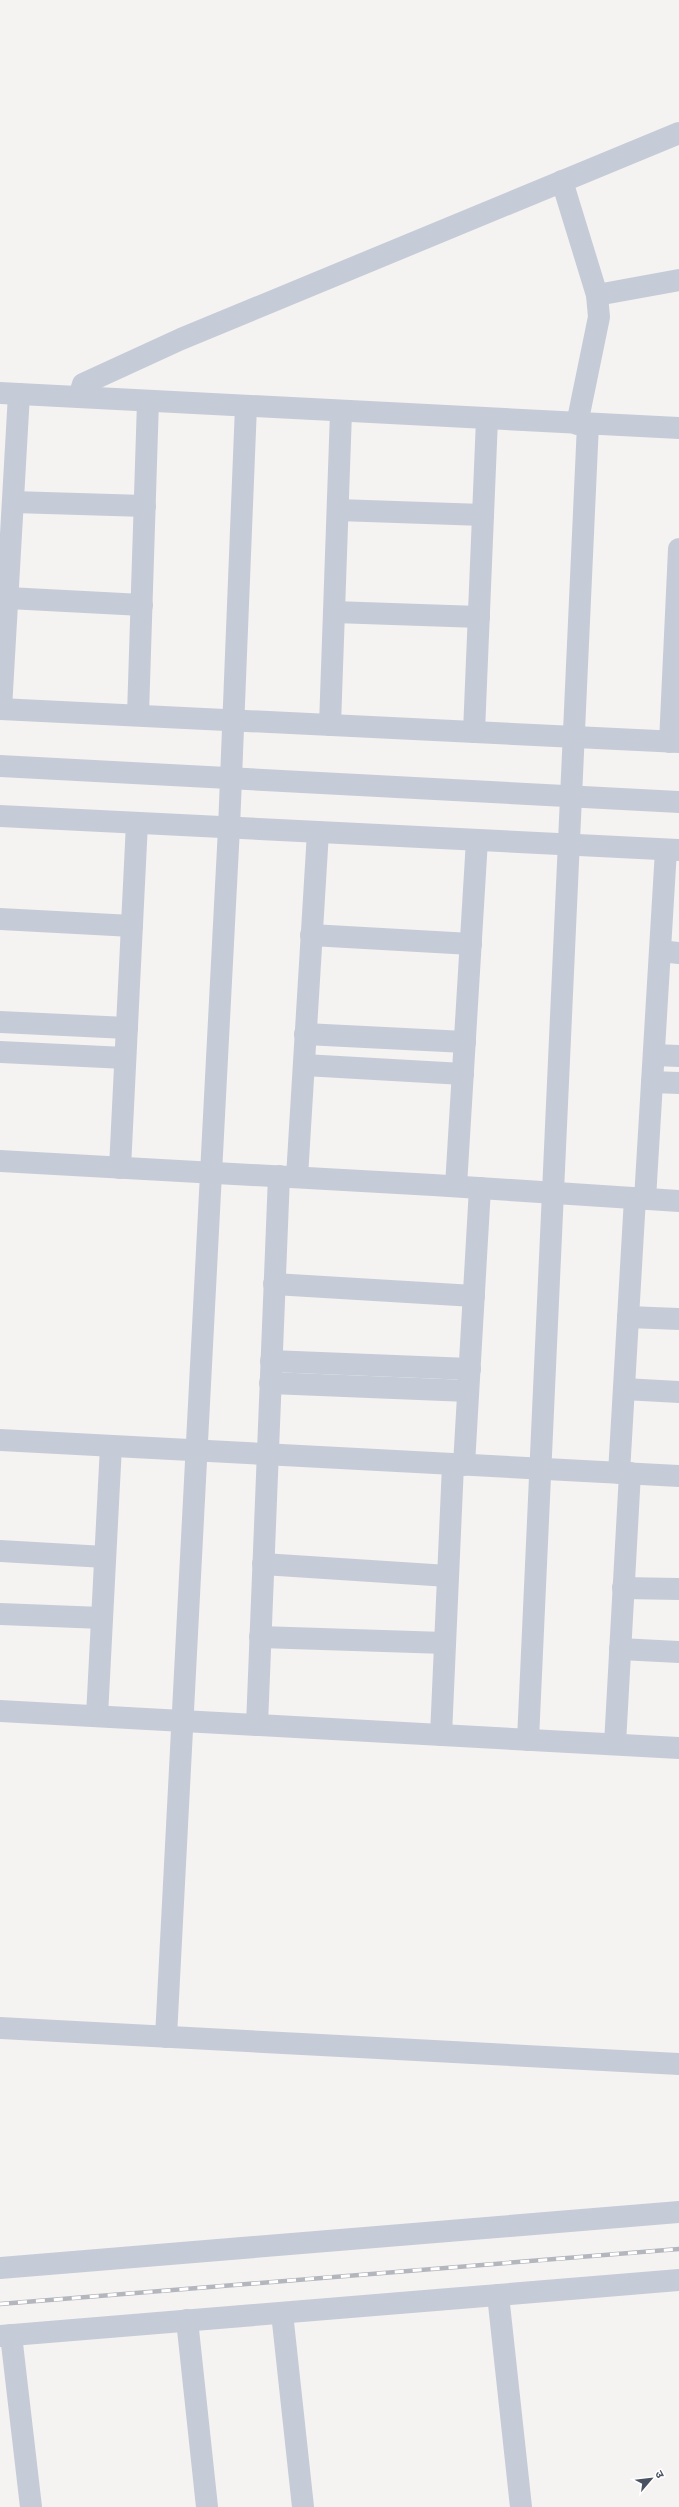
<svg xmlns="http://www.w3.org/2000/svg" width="679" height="2507" viewBox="0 0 679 2507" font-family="'Source Sans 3','Noto Sans Devanagari',sans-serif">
<rect width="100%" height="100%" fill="#f5f3f2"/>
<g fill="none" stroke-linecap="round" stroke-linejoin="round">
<!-- minor -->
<g stroke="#c6ccd7" stroke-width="22">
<path d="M 562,181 L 597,295 L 599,317 L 577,424"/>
<path d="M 597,295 L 679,280"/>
<path d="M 0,393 L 679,428"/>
<path d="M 79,397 L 83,384 L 181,339 L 679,133"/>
<path d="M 13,502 L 145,506"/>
<path d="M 338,510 L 483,515"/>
<path d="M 8,598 L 142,605"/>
<path d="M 334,612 L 479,617"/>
<path d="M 0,709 L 679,742"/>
<path d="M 1,709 L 19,394"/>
<path d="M 138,715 L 148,401"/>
<path d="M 330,725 L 341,412"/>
<path d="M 474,732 L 487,419"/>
<path d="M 670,742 L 679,549"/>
<path d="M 0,766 L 679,802"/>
<path d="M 0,816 L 679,850"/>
<path d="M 0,919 L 132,926"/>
<path d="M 311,935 L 471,944"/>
<path d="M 660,951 L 679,953"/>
<path d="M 0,1022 L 127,1028"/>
<path d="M 305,1034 L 465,1042"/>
<path d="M 0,1052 L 125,1058"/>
<path d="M 654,1055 L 679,1056"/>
<path d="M 304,1065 L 463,1074"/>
<path d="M 652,1082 L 679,1083"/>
<path d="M 0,1161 L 433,1185 L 679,1201"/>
<path d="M 120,1168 L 137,823"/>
<path d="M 297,1177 L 318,832"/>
<path d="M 456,1186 L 477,840"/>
<path d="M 645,1199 L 666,850"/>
<path d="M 274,1284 L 474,1296"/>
<path d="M 628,1317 L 679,1319"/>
<path d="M 271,1361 L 470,1369"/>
<path d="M 270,1383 L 468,1391"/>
<path d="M 624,1389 L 679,1392"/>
<path d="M 0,1440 L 679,1476"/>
<path d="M 464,1465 L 480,1188"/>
<path d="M 619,1473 L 635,1198"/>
<path d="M 0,1551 L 105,1557"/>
<path d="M 263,1564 L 448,1576"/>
<path d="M 623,1588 L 679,1589"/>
<path d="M 0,1614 L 102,1618"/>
<path d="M 260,1637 L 445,1643"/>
<path d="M 620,1649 L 679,1652"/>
<path d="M 0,1711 L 679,1748"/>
<path d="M 97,1716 L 111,1446"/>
<path d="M 257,1725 L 279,1176"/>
<path d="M 441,1735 L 453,1465"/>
<path d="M 528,1740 L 588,424"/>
<path d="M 615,1744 L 630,1473"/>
<path d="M 0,2028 L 679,2064"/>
<path d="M 166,2037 L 229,828 L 246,406"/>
<path d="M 0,2268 L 679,2212"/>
<path d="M 498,2295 L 521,2507"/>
<path d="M 282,2313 L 303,2507"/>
<path d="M 187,2320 L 207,2507"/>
<path d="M 11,2335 L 31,2507"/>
<path d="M 0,2336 L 679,2280"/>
</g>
<!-- rail casing -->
<g stroke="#b4b6bd" stroke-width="4.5">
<path id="rail" d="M 0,2304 L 679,2249"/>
</g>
<!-- rail -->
<use href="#rail" stroke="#fff" stroke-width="3" stroke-dasharray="9" stroke-linecap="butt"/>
</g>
<!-- north arrow -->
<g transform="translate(651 2479) rotate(62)" stroke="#ffffff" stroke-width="3" paint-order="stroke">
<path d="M0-3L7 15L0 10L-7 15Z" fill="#495261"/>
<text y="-6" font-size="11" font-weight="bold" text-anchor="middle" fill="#495261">उ</text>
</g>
</svg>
